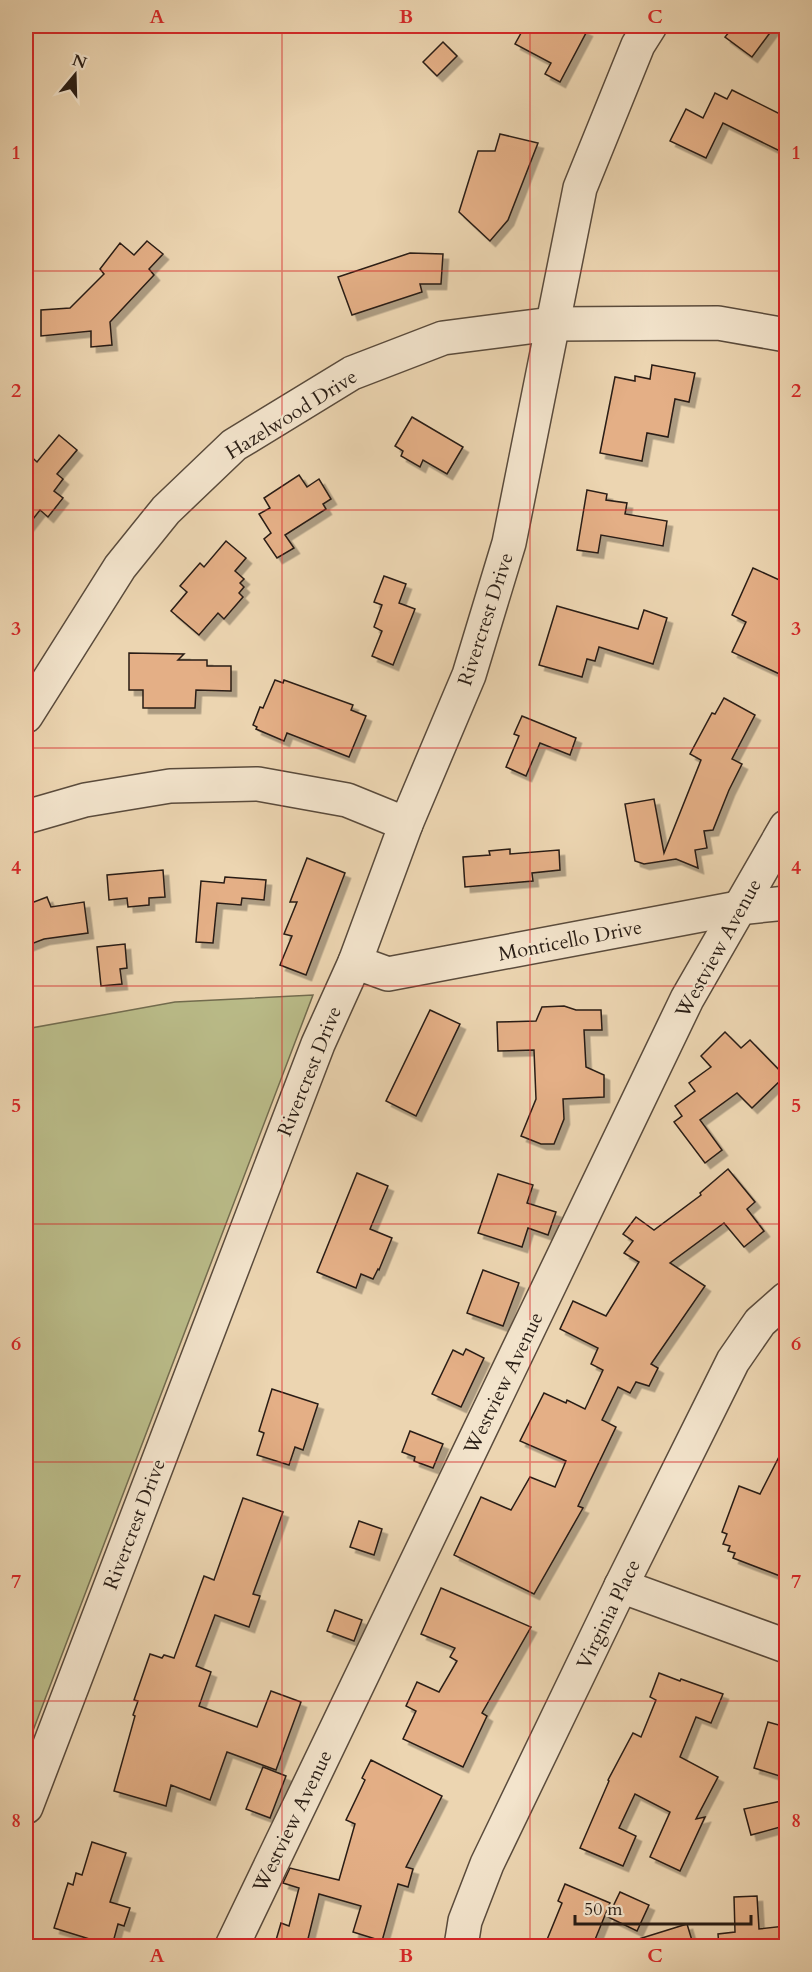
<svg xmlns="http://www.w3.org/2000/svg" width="812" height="1972" viewBox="0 0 812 1972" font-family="Cardo,serif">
<defs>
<filter id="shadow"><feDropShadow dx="5.5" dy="5.5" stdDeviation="0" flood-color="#0004"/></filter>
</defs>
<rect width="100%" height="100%" fill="#ecd5b1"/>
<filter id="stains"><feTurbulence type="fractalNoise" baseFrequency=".00333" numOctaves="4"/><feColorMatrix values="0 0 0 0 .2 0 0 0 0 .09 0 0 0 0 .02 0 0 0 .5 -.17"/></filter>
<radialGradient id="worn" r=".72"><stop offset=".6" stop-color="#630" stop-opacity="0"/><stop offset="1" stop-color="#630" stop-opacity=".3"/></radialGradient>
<!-- green -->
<path fill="#babc89" stroke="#726c4f" stroke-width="1.5" d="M 313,995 L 26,1749 L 26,1029 L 175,1002 Z"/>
<!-- building -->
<g fill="#e4af86" stroke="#291d15" stroke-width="1.5" filter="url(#shadow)">
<path d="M 525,26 L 576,26 L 587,31 L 560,82 L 545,74 L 551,63 L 515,44 Z"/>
<path d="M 734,26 L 775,26 L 752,57 L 725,37 Z"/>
<path d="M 443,42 L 457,56 L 437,76 L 423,62 Z"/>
<path d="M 732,90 L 786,117 L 786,154 L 723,123 L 706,158 L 670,141 L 686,109 L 703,118 L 715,93 L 727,99 Z"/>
<path d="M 500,134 L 538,143 L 508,220 L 490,241 L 459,212 L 478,151 L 495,151 Z"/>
<path d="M 147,241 L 163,254 L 149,269 L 154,275 L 110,322 L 112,345 L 91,347 L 91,331 L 41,336 L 41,310 L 70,308 L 104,274 L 100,269 L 120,243 L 134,255 Z"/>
<path d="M 410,253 L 443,254 L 441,284 L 420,284 L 422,292 L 352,315 L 338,277 Z"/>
<path d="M 652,365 L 695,373 L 689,402 L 675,399 L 668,437 L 647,433 L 642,461 L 600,453 L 615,377 L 635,381 L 635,376 L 650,379 Z"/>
<path d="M 412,417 L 463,447 L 447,474 L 423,460 L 420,467 L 401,456 L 403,451 L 395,446 Z"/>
<path d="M 59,435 L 77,450 L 57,474 L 63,479 L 54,491 L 63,498 L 48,517 L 40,510 L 26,528 L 26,452 L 37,462 Z"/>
<path d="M 299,475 L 307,487 L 319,479 L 331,499 L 323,504 L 326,509 L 285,535 L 294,548 L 277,558 L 264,539 L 271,533 L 259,514 L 270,508 L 264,498 Z"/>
<path d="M 587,490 L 607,494 L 606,500 L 627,503 L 625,514 L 667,521 L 663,546 L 601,535 L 598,553 L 577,550 Z"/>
<path d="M 226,541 L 246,558 L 235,571 L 244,579 L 240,583 L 244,587 L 239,593 L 243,597 L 224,619 L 218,613 L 199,635 L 171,611 L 187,592 L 180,586 L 200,563 L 204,567 Z"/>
<path d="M 753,568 L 786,583 L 786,677 L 732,652 L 746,622 L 732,615 Z"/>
<path d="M 384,576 L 406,584 L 399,603 L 415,609 L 393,665 L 372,656 L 382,631 L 374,627 L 382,605 L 374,602 Z"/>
<path d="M 557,606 L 638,629 L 644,610 L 667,618 L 653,664 L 599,647 L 595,661 L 587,659 L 582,677 L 539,665 Z"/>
<path d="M 129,653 L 184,654 L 178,660 L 207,660 L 207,666 L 231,666 L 231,691 L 196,690 L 195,708 L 143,708 L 143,690 L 129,690 Z"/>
<path d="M 275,680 L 283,683 L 284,680 L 353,705 L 351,710 L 366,716 L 349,757 L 287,733 L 284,741 L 256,729 L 257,727 L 253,725 L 260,707 L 263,708 Z"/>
<path d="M 724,698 L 755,715 L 732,759 L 742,764 L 729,790 L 713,830 L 704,831 L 707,848 L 695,850 L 698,868 L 676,859 L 644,864 L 635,861 L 625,804 L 654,799 L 664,853 L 701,760 L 690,754 L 712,713 L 715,714 Z"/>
<path d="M 522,716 L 576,738 L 570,755 L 540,743 L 526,776 L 506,767 L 519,736 L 514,734 Z"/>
<path d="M 510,849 L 510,854 L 559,850 L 560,870 L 532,873 L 533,881 L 465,887 L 463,857 L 490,855 L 489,851 Z"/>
<path d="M 307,858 L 345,873 L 306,975 L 280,965 L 292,936 L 284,934 L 297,902 L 290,902 Z"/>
<path d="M 163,870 L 165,897 L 149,898 L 149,905 L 128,907 L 127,898 L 109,900 L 107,875 Z"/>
<path d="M 225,877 L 266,880 L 264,900 L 242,898 L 241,905 L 217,903 L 213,943 L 196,942 L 201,881 L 224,883 Z"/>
<path d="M 47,897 L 51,907 L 84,902 L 88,933 L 44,939 L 26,946 L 26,905 Z"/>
<path d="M 125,944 L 127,968 L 120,969 L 122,984 L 101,986 L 97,947 Z"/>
<path d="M 564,1006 L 576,1010 L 601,1010 L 602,1030 L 584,1030 L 586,1067 L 604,1075 L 604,1097 L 563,1099 L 564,1119 L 554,1144 L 541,1144 L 521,1136 L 536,1099 L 534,1050 L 498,1051 L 497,1022 L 536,1021 L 542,1007 Z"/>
<path d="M 430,1010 L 460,1024 L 416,1116 L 386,1101 Z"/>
<path d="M 725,1032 L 741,1048 L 750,1040 L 785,1076 L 752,1108 L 737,1093 L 700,1120 L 722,1150 L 705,1163 L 674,1122 L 682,1116 L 675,1106 L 695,1091 L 689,1083 L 711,1067 L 701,1056 Z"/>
<path d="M 728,1169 L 755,1202 L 747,1209 L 764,1231 L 744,1247 L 724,1223 L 670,1263 L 705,1286 L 651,1364 L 658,1368 L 649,1386 L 636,1382 L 630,1393 L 618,1387 L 602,1420 L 616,1427 L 578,1506 L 583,1508 L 534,1594 L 454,1555 L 481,1497 L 511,1510 L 530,1477 L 555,1487 L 566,1461 L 520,1441 L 544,1393 L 566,1403 L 567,1400 L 585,1409 L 603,1370 L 591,1364 L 598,1348 L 560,1329 L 573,1301 L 606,1316 L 639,1262 L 624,1253 L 633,1241 L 623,1234 L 636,1217 L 654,1230 L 701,1195 L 700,1193 Z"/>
<path d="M 357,1173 L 388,1186 L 370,1229 L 392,1238 L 379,1270 L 378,1269 L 373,1279 L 361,1274 L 356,1288 L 317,1272 Z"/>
<path d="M 498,1174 L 533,1185 L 527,1203 L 556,1212 L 548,1235 L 528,1228 L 522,1247 L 478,1233 Z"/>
<path d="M 483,1270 L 519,1283 L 503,1326 L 467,1313 Z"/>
<path d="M 466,1349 L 484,1358 L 461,1407 L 432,1394 L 453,1350 L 463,1355 Z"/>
<path d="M 272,1389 L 318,1404 L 303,1450 L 295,1447 L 289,1465 L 257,1455 L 264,1433 L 259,1431 Z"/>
<path d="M 410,1431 L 443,1444 L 433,1468 L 414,1461 L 415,1457 L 402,1452 Z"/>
<path d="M 786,1443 L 786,1559 L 780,1576 L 733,1558 L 735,1553 L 728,1551 L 730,1546 L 723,1544 L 727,1534 L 722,1532 L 739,1486 L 760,1494 Z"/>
<path d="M 243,1498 L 283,1512 L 253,1594 L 260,1596 L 249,1627 L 215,1615 L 196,1666 L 211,1672 L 199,1706 L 257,1727 L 271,1691 L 301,1702 L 276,1770 L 227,1752 L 210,1800 L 171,1785 L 166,1806 L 114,1791 L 135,1716 L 133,1715 L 138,1701 L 134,1700 L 150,1654 L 162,1658 L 164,1655 L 174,1658 L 204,1576 L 214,1580 Z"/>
<path d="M 359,1521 L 382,1529 L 374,1555 L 350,1547 Z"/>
<path d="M 441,1588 L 531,1627 L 482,1713 L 487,1716 L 463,1767 L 403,1739 L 416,1711 L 406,1706 L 417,1682 L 439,1692 L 457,1661 L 450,1657 L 455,1648 L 421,1634 Z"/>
<path d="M 335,1610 L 362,1620 L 354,1641 L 327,1631 Z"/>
<path d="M 659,1673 L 680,1681 L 681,1679 L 723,1694 L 711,1723 L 696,1717 L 680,1757 L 718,1777 L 696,1819 L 705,1817 L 680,1871 L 650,1857 L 670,1812 L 635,1794 L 619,1828 L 636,1836 L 623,1866 L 580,1848 L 609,1781 L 608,1780 L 633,1733 L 641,1737 L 656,1700 L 650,1697 Z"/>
<path d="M 768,1722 L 786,1727 L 786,1778 L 754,1768 Z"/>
<path d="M 371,1760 L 442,1796 L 406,1867 L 413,1869 L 408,1887 L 398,1884 L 382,1941 L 353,1932 L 361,1906 L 319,1894 L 306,1947 L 274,1947 L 281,1923 L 289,1926 L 299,1888 L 283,1883 L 290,1868 L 339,1880 L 355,1824 L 346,1820 L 365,1780 L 362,1778 Z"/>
<path d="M 263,1767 L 286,1776 L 270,1818 L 246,1809 Z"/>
<path d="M 786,1800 L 786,1818 L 784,1826 L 751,1835 L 744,1809 Z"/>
<path d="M 92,1842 L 126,1853 L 110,1902 L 130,1908 L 124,1926 L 118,1924 L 112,1946 L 54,1928 L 68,1883 L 73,1885 L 76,1873 L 82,1875 Z"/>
<path d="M 565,1884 L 610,1903 L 592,1947 L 544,1947 L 562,1903 L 558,1901 Z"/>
<path d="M 620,1892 L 649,1905 L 637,1931 L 608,1917 Z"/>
<path d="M 757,1896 L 759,1929 L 785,1926 L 786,1947 L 719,1947 L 718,1934 L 735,1932 L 734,1897 Z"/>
<path d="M 687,1924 L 694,1947 L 630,1947 L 629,1942 Z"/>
</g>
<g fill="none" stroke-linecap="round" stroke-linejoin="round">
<!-- minor casing -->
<g stroke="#5a4b3c" stroke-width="36">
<g id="minor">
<path d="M 26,716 L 120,567 L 166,510 L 234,445 L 352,373 L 443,338 L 552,324 L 718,323 L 786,335"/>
<path d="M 26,817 L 85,800 L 170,786 L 258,784 L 347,800 L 406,824"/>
<path d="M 355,962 L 388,974 L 738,908 L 786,903"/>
<path d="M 621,1586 L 786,1646"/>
<path d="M 26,1807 L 318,1044 L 355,962 L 406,824 L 469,675 L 509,543 L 580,188 L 638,45 L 650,26"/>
<path d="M 232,1946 L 687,999 L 786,827"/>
<path d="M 461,1946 L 465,1921 L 487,1864 L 621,1586 L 733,1361 L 760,1322 L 786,1299"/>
</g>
</g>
<!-- minor -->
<use href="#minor" stroke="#f3e4cc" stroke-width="33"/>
</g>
<!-- grid -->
<path fill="none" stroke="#d62828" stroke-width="1.5" stroke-opacity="0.55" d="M 282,26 L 282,1946M 530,26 L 530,1946M 26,271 L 786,271M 26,510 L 786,510M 26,748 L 786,748M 26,986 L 786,986M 26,1224 L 786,1224M 26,1462 L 786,1462M 26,1701 L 786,1701"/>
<g text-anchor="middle" stroke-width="4.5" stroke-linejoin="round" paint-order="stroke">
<!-- street labels -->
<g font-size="20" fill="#291d15" stroke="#f3e4cc">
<text transform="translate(291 414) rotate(-32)" y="7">Hazelwood Drive</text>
<text transform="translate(485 619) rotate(-72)" y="7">Rivercrest Drive</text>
<text transform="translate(570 940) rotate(-11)" y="7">Monticello Drive</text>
<text transform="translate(718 948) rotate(-61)" y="7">Westview Avenue</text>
<text transform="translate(309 1071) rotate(-68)" y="7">Rivercrest Drive</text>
<text transform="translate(503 1383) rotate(-64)" y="7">Westview Avenue</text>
<text transform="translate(134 1524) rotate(-69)" y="7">Rivercrest Drive</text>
<text transform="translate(608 1614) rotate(-64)" y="7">Virginia Place</text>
<text transform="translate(292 1821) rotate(-64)" y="7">Westview Avenue</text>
</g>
</g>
<!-- margin -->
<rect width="812" height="1972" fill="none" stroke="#ecd5b1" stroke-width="66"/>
<!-- north arrow -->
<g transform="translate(75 75) rotate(19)" stroke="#f3e4cc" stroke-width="4.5" paint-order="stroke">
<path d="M0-4.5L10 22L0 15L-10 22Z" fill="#291d15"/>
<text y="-9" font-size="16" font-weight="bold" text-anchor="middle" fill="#291d15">N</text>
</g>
<!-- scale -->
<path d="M575 1915v9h176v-9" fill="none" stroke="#291d15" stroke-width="3"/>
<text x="584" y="1915" font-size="18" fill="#291d15" stroke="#f3e4cc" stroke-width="4.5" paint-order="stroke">50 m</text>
<rect x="33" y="33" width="746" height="1906" fill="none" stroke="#d62828" stroke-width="2"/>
<g font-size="20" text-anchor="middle" font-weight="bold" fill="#d62828">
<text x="157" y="23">A</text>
<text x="406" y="23">B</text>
<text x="655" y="23">C</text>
<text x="16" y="159">1</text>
<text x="796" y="159">1</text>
<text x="16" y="397">2</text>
<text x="796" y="397">2</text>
<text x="16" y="635">3</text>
<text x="796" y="635">3</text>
<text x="16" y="874">4</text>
<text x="796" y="874">4</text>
<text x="16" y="1112">5</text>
<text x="796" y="1112">5</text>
<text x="16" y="1350">6</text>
<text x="796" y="1350">6</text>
<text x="16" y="1588">7</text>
<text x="796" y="1588">7</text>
<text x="16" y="1827">8</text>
<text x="796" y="1827">8</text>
<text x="157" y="1962">A</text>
<text x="406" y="1962">B</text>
<text x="655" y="1962">C</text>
</g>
<rect width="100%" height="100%" filter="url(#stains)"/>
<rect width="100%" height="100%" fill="url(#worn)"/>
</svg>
